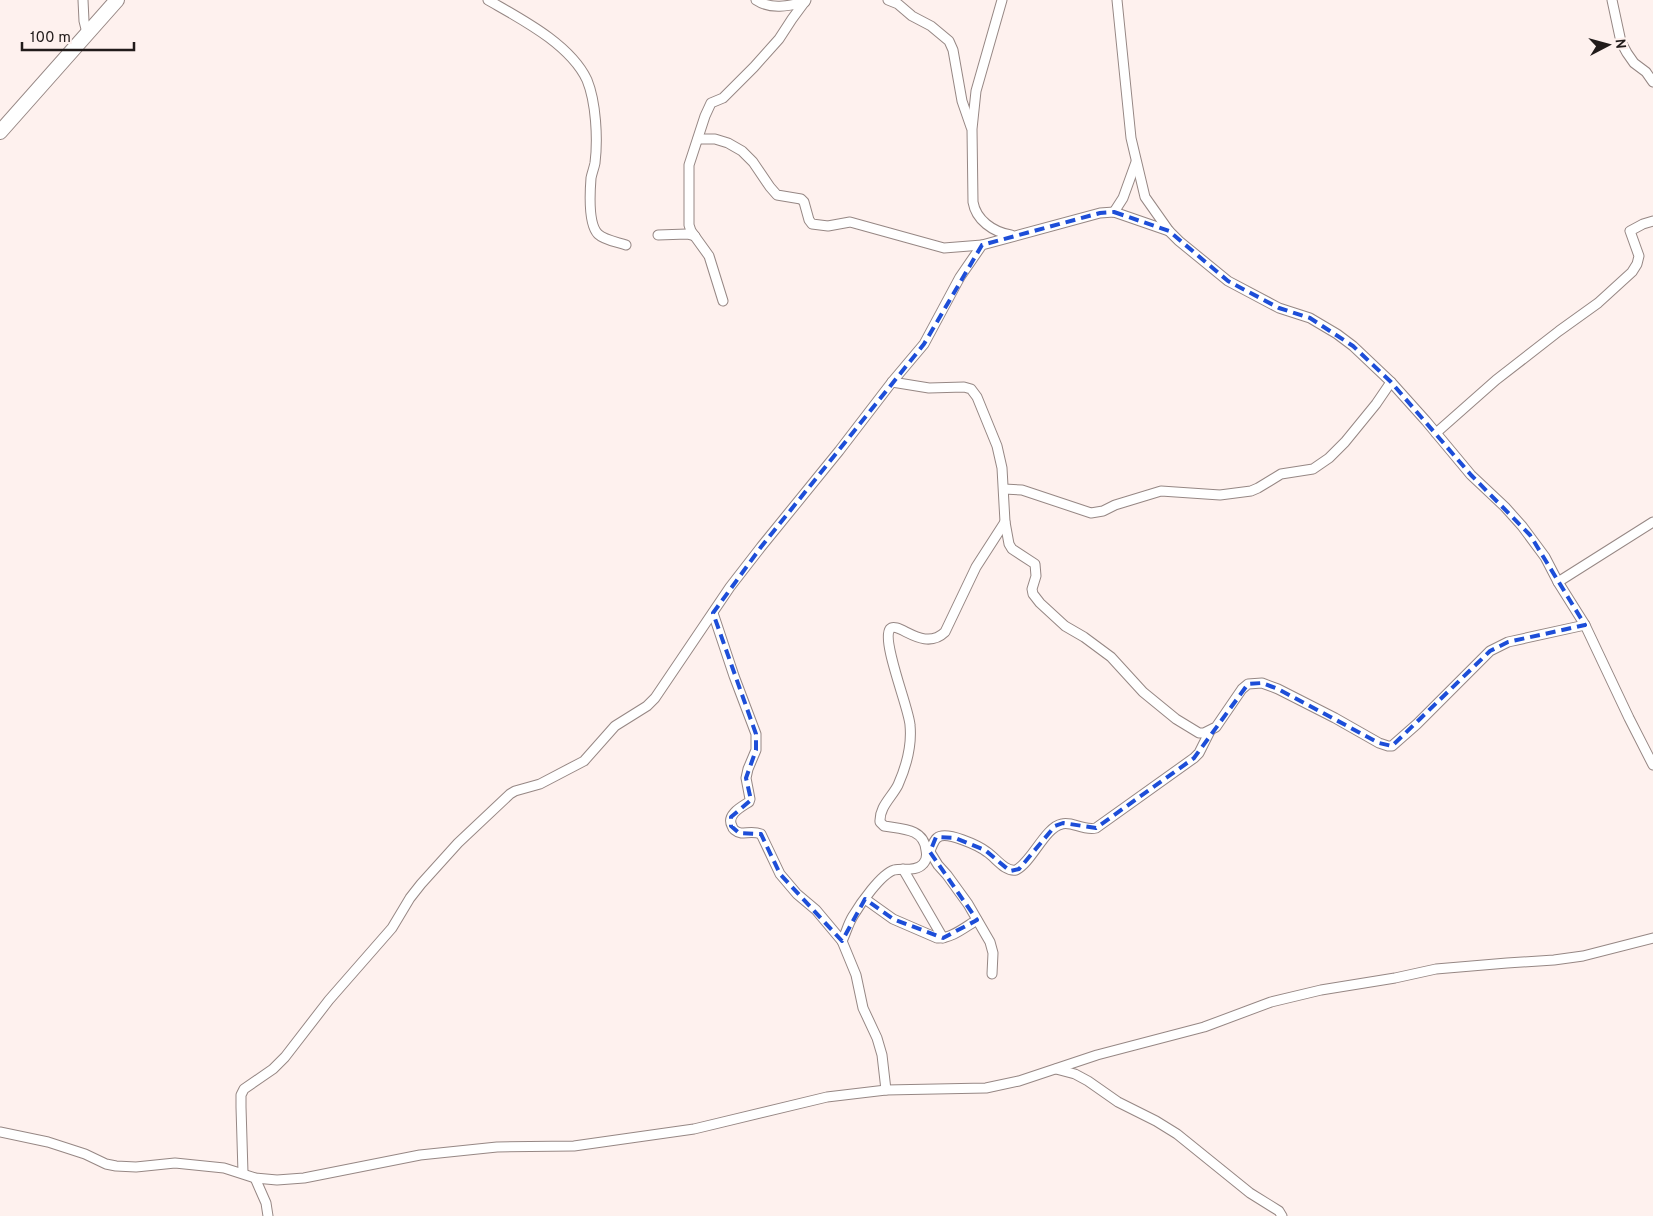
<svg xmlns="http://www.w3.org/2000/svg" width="1653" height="1216" viewBox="0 0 1653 1216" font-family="Overpass,sans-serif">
<rect width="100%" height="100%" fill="#fef1ee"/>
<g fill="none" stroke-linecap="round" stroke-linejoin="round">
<!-- minor casing -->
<g stroke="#968784" stroke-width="11">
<g id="minor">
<path d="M 83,0 L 84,21 L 87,33"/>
<path d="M 488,0 C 521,19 570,44 587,80 C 596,102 598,139 595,163 C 594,168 592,173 591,178 C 590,191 588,224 598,234 C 604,240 617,242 626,245"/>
<path d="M 756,0 C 771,10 788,6 805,2"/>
<path d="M 888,0 L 898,4 L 912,16 L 931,26 L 949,41 L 953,50 L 962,101 L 971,127"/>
<path d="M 1002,0 L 976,91 L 972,129 L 973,202 C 976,220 993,232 1011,235"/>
<path d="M 1117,0 L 1131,138 L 1145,197 L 1169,231 L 1179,241 L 1228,281 L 1279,308 L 1310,318 L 1337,334 L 1353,346 L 1391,382 L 1426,421 L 1471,475 L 1505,507 L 1522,526 L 1545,557 L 1558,582 L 1585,625 L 1629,718 L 1653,765"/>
<path d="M 1612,0 L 1621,42 L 1627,53 L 1634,63 L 1646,72 L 1653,82"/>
<path d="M 698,139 L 715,139 L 728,143 L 742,151 L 753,162 L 770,187 L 777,195 L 801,199 L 804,202 L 809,220 L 812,224 L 828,226 L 850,222 L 944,248 L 982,245"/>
<path d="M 1114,212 L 1123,198 L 1136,162"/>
<path d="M 658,235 L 687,234 L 695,236"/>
<path d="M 723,301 L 709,256 L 691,231 L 689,225 L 689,165 L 705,116 L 711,103 L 723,98 L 754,67 L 779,39 L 792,19 L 806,0"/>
<path d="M 892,382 L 929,388 L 964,387 L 971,389 L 977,397 L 997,446 L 1002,468 L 1005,522 L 1009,544 L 1012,549 L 1035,564 L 1036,576 L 1032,589 L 1033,594 L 1040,603 L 1065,626 L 1084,637 L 1111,657 L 1143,692 L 1176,719 L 1199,733 L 1204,733 L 1216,727 L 1242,689 L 1248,684 L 1262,683 L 1278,689 L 1335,718 L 1379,743 L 1388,746 L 1392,746 L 1417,724 L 1490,651 L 1508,642 L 1585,625"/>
<path d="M 1436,433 L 1496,380 L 1559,331 L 1598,303 L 1632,272 L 1637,264 L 1639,256 L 1630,231 L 1643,224 L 1653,221"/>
<path d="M 1004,489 L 1022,490 L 1091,513 L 1103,511 L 1115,505 L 1161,491 L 1220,495 L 1251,491 L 1258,488 L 1281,474 L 1313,469 L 1329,458 L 1345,442 L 1376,404 L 1391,382"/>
<path d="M 1558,582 L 1653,522"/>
<path d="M 713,613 L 734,676 L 756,734 L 756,750 L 748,769 L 746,778 L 750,799 L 749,802 C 741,807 726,815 732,826 C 733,830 737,832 741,833 C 748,833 754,831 761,834 L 780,874 L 797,894 L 816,910 L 842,941 L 856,975 L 863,1008 L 877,1038 L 882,1055 L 886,1090"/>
<path d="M 930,852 L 938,865 L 947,875 L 968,904 L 990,942 L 993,953 L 992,974"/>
<path d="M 928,855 C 931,850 933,841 937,838 C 946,830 979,846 987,852 C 996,858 1005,872 1016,870 C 1032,862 1045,827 1062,824 C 1072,821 1083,831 1096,828 L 1194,758 L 1199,753 L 1210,731"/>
<path d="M 903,869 L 943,938"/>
<path d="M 865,899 L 893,919 L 937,938 C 951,939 965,927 977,920"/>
<path d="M 842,941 C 846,933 848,924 853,916 C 860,904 881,874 894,870 C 903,868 916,872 923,864 C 927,860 927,855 926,850 C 924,828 901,829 884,826 L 880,822 C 879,807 892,797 898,785 C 906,767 912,745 910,725 C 909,708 881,641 890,629 C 898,620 923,653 945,632 L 976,567 L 1005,522"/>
<path d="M 1056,1069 L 1075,1074 L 1088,1081 L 1118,1102 L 1156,1121 L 1177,1134 L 1250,1193 L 1279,1211 L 1282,1216"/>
<path d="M 0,1132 L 48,1142 L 85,1154 L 106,1164 L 116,1166 L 136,1167 L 175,1163 L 224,1168 L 255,1178 L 277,1180 L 304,1178 L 420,1155 L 497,1147 L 574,1146 L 694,1129 L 827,1097 L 886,1090 L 986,1088 L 1019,1081 L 1097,1055 L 1204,1027 L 1271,1002 L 1321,990 L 1395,978 L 1436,969 L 1507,963 L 1554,960 L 1583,956 L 1653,938"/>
<path d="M 243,1173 L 241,1107 L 241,1095 L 244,1089 L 273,1069 L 285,1057 L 329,1000 L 392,928 L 410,898 L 421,884 L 458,843 L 510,794 L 515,791 L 540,784 L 584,761 L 615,726 L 647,706 L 655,698 L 730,587 L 761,547 L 839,451 L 892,382 L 924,344 L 960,277 L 982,245 L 1100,213 L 1114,212 L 1169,231"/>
<path d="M 255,1178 L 266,1203 L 268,1216"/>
</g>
</g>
<!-- trunk casing -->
<g stroke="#968784" stroke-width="16">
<path id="trunk" d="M 0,132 L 117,0"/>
</g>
<!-- minor -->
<use href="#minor" stroke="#fff" stroke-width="9"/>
<!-- trunk -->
<use href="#trunk" stroke="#fff" stroke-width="14"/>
</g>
<!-- marked area -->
<path fill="none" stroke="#1d4ed8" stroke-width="4" stroke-dasharray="10 6" stroke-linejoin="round" d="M 1114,212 L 1169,231 L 1228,281 L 1279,308 L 1310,318 L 1353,346 L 1391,382 L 1471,475 L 1530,535 L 1585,625 L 1508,642 L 1490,651 L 1392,746 L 1379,743 L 1278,689 L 1262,683 L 1248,684 L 1194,758 L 1096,828 L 1063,823 L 1055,826 L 1019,869 L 1010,871 L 985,850 L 955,838 L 936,837 L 930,852 L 977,920 L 943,938 L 893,919 L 865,899 L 842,941 L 780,874 L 761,834 L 739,833 L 731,826 L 731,817 L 751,800 L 746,778 L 756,750 L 756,734 L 713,613 L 761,547 L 924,344 L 982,245 L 1100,213 Z"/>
<!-- north arrow -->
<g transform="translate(1608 45) rotate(84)" stroke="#fef1ee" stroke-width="4" paint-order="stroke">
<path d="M0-4L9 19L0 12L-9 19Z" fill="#211b1a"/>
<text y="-8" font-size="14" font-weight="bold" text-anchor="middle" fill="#211b1a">N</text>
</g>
<!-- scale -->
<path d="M22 42v8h112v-8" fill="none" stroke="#211b1a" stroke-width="2.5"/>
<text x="30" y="42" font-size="15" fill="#211b1a" stroke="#fef1ee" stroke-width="4" paint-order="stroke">100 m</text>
</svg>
